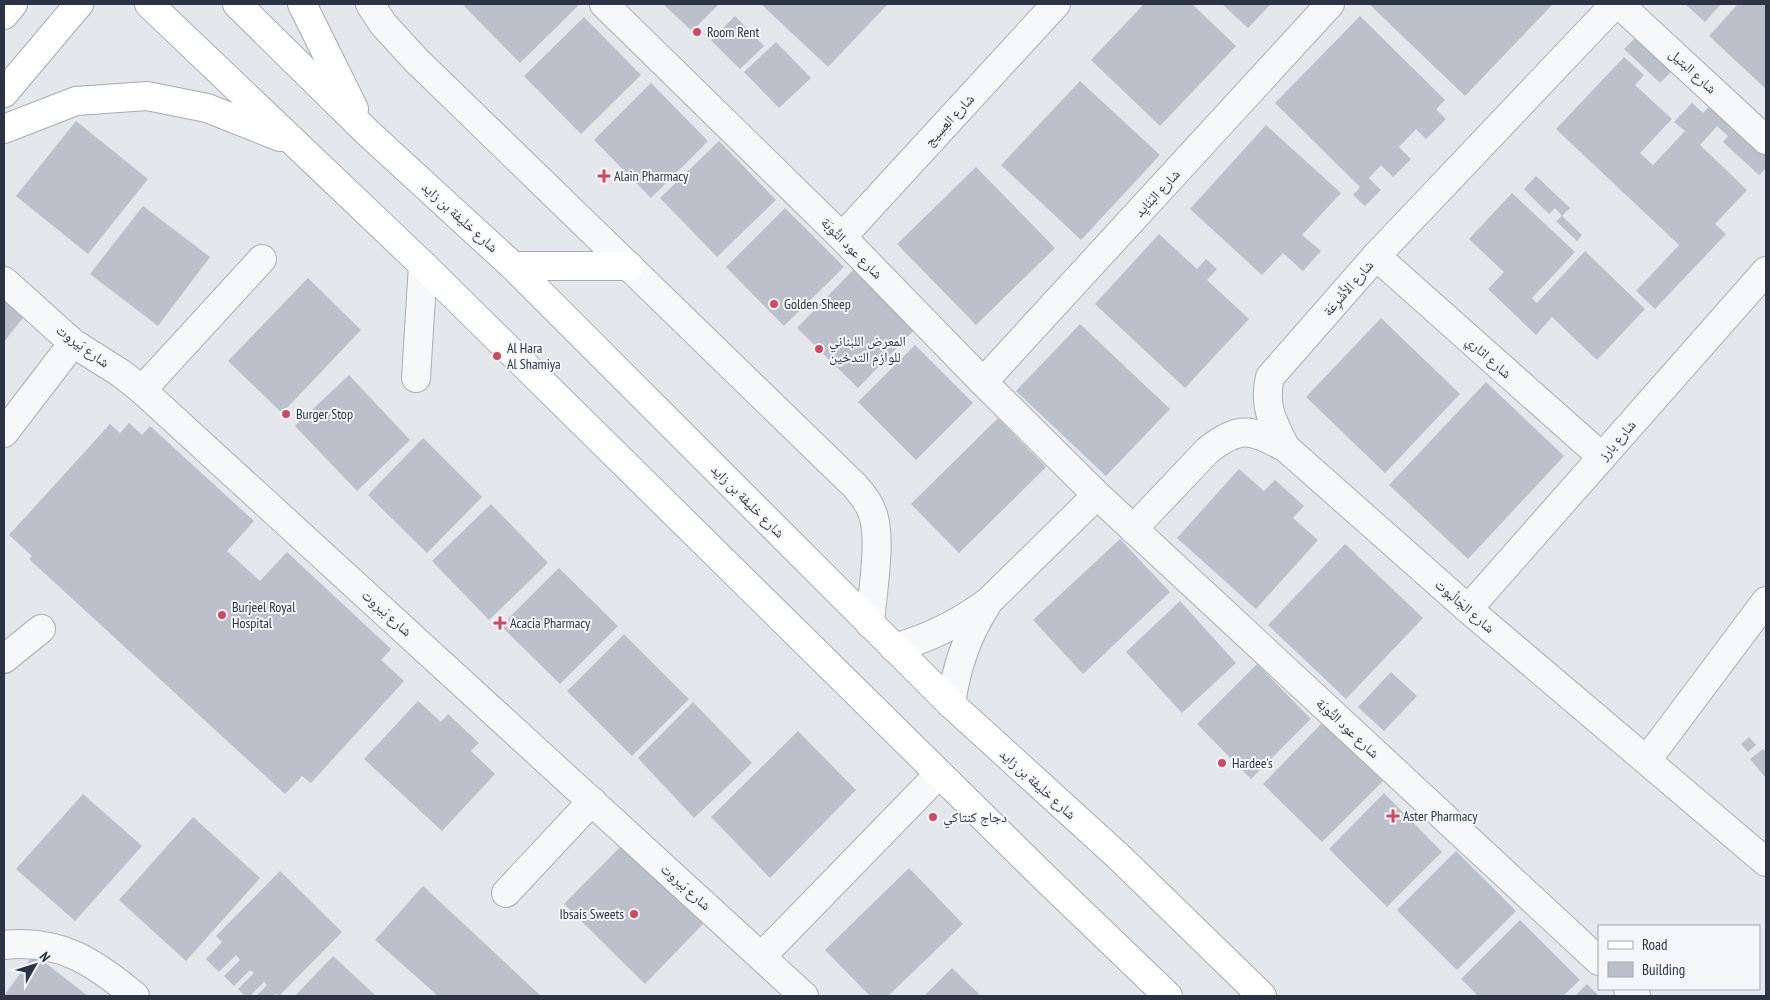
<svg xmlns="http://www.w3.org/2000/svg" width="1770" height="1000" viewBox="0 0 1770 1000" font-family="'PT Sans Narrow','Noto Naskh Arabic',sans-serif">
<rect width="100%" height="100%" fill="#e4e7ec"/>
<!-- building -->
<g fill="#bbc0ca">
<path d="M 462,4 L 576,4 L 578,6 L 520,63 Z"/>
<path d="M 663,4 L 719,4 L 692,31 Z"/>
<path d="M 761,4 L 888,4 L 828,67 Z"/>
<path d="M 1144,4 L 1192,4 L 1236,46 L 1160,126 L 1091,60 Z"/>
<path d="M 1222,4 L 1271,4 L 1248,28 Z"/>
<path d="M 1369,4 L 1553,4 L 1465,96 Z"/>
<path d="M 1685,4 L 1721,4 L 1705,22 Z"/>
<path d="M 1738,4 L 1766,4 L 1766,89 L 1709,36 Z"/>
<path d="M 735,16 L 764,46 L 740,69 L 711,40 Z"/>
<path d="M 1360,16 L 1445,100 L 1436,109 L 1446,119 L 1426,139 L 1416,129 L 1399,147 L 1411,159 L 1393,177 L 1381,165 L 1369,178 L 1381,190 L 1365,206 L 1353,195 L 1360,187 L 1275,103 Z"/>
<path d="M 584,17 L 641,75 L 581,134 L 524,76 Z"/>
<path d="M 1640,33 L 1676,67 L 1660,83 L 1624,49 Z"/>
<path d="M 776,42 L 811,78 L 779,108 L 744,72 Z"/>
<path d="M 1624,57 L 1644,75 L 1635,85 L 1672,119 L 1640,153 L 1653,165 L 1685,131 L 1674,122 L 1692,103 L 1703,113 L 1714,101 L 1766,151 L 1766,168 L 1759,175 L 1723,142 L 1728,136 L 1717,126 L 1700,145 L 1747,190 L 1715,224 L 1726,234 L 1655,309 L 1636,291 L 1679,245 L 1556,129 Z"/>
<path d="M 1080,81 L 1160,155 L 1081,240 L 1001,165 Z"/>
<path d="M 651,83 L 708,141 L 651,198 L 594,140 Z"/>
<path d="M 76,121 L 148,179 L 88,254 L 16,196 Z"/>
<path d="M 1266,125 L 1341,193 L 1302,235 L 1321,251 L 1303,271 L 1283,253 L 1262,275 L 1190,209 Z"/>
<path d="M 719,141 L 776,200 L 717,257 L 660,198 Z"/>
<path d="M 976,167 L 1055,248 L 976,325 L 897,244 Z"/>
<path d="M 1536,176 L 1570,208 L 1562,216 L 1555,208 L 1549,214 L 1524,189 Z"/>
<path d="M 1512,193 L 1575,252 L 1532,298 L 1537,303 L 1585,251 L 1645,309 L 1597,360 L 1552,317 L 1536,335 L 1488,289 L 1504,272 L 1469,239 Z"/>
<path d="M 143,206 L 210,257 L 158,326 L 90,274 Z"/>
<path d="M 785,208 L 844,267 L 784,326 L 726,267 Z"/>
<path d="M 1562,216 L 1582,235 L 1577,241 L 1556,221 Z"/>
<path d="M 1159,234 L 1197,269 L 1206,259 L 1217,269 L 1207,280 L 1249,319 L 1185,388 L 1095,304 Z"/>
<path d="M 854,269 L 915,329 L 858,388 L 797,328 Z"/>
<path d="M 308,278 L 361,330 L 282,413 L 228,361 Z"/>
<path d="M 4,297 L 25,315 L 4,342 Z"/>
<path d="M 1381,318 L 1460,394 L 1385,473 L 1306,397 Z"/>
<path d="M 1080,324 L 1170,409 L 1106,476 L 1016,391 Z"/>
<path d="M 915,345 L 973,403 L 916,460 L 858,402 Z"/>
<path d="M 349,375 L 410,440 L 357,491 L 295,426 Z"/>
<path d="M 1486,382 L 1564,456 L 1468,559 L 1389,485 Z"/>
<path d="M 998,418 L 1046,467 L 959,553 L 911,504 Z"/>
<path d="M 129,423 L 142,435 L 150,426 L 254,521 L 227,551 L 260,581 L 287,552 L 391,649 L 381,660 L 404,681 L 311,783 L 302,776 L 285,794 L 29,559 L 32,556 L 9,535 L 110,424 L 120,433 Z"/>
<path d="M 423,438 L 482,497 L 427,553 L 368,495 Z"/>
<path d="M 1239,469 L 1264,491 L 1275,480 L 1304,506 L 1293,518 L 1318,540 L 1256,609 L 1177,538 Z"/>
<path d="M 491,504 L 548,563 L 489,620 L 432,561 Z"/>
<path d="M 1120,539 L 1170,592 L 1083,674 L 1033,620 Z"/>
<path d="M 1345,544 L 1423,618 L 1346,699 L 1268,625 Z"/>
<path d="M 559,568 L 618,626 L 560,684 L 501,626 Z"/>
<path d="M 1180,601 L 1236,663 L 1182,713 L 1126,652 Z"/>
<path d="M 624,634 L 689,699 L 632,756 L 567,691 Z"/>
<path d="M 1257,664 L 1311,719 L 1251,779 L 1197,724 Z"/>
<path d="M 1391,672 L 1417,696 L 1384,731 L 1358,707 Z"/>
<path d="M 418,701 L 441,722 L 448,714 L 479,743 L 471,751 L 495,774 L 442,831 L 364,759 Z"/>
<path d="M 693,702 L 752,763 L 694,818 L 638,758 Z"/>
<path d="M 1323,722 L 1383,781 L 1322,842 L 1263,784 Z"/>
<path d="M 798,731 L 856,790 L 770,878 L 711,817 Z"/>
<path d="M 1749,737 L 1756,745 L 1748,752 L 1741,744 Z"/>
<path d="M 1763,749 L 1766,752 L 1766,778 L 1750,759 Z"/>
<path d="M 1384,793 L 1442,852 L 1387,907 L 1329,849 Z"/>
<path d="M 83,794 L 142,846 L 75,921 L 16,869 Z"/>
<path d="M 193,817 L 260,878 L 186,961 L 119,900 Z"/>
<path d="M 623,844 L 704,923 L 645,984 L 564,904 Z"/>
<path d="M 1456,851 L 1516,911 L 1457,970 L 1397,910 Z"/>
<path d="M 909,868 L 963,924 L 888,996 L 870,996 L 825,950 Z"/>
<path d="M 280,871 L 342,932 L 279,996 L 276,994 L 273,996 L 256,996 L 267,985 L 264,982 L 250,996 L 245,996 L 238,989 L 254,973 L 250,970 L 234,986 L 224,976 L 240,960 L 236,955 L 219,972 L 206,959 L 222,942 L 216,936 Z"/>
<path d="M 423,886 L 541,996 L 438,996 L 375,940 Z"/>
<path d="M 1520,920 L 1580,980 L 1563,996 L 1478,996 L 1461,979 Z"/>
<path d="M 34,954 L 88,996 L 4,996 Z"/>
<path d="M 333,956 L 376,996 L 295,996 Z"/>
<path d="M 952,968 L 981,996 L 924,996 Z"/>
<path d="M 1587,984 L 1599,996 L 1575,996 Z"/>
</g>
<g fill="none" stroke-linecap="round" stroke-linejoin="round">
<!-- minor casing -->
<g stroke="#a9aeb7" stroke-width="30">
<g id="minor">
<path d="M 370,4 L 383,24 L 416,60 L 854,485 C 863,495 871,505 874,518 C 881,546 872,594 870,624"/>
<path d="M 604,4 L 842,237 L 983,382 L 1097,495 L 1599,961"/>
<path d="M 1619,4 L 1766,140"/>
<path d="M 842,237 L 1056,4"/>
<path d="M 1376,256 L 1602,457"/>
<path d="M 4,281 L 73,343 L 122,374 L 142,390 L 804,996"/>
<path d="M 416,378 L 423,265"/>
<path d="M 983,382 L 1330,4"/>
<path d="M 142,390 L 262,259"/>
<path d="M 4,433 L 73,343"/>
<path d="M 1286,448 C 1273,423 1263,406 1270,377 L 1376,256 L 1615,4"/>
<path d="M 1133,529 L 1208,450 C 1242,424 1251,430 1286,448 L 1468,609 L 1766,862"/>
<path d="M 1468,609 L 1766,271"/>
<path d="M 894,648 C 930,638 960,623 989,601 L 1097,495"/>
<path d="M 4,659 L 41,629"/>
<path d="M 951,704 C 956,668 966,637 986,606"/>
<path d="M 1647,760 L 1766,601"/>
<path d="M 506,893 L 592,801"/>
<path d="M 4,945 C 60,939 94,962 135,996"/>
<path d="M 762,956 L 939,774"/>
<path d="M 1628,989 L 1636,996"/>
</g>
</g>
<!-- major casing -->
<g stroke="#a3abb8" stroke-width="30">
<g id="major">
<path d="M 149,4 L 423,265 L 1041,874 L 1168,996"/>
<path d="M 237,4 L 367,132 L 513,266 L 951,704 L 1118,856 L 1262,996"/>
<path d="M 302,4 L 354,109"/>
<path d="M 4,15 L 13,4"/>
<path d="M 4,93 L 79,4"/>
<path d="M 4,129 L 76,101 L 147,96 L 207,108 L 280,137"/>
<path d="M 513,266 L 629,266"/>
</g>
</g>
<!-- minor -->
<use href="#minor" stroke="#f7f8fa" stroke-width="28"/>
<!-- major -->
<use href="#major" stroke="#fff" stroke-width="28"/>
</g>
<!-- markers -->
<g fill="#d1495b" stroke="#f4f6f9" stroke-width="2">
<circle cx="697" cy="32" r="5"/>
<path d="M601.5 168.5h5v5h5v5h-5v5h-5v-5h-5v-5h5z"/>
<circle cx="774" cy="304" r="5"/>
<circle cx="819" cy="349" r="5"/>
<circle cx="497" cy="356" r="5"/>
<circle cx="286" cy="414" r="5"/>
<circle cx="222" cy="615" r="5"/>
<path d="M497.5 615.5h5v5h5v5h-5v5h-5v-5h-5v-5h5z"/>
<circle cx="1222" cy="763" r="5"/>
<path d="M1390.5 808.5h5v5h5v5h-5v5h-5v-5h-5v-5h5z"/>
<circle cx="933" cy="817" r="5"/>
<circle cx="634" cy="914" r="5"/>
</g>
<g text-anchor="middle" stroke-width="4" stroke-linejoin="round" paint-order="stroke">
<!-- poi labels -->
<g font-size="14" fill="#2b3445" stroke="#f4f6f9" text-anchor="start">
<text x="707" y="37">Room Rent</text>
<text x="614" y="181">Alain Pharmacy</text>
<text x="784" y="309">Golden Sheep</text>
<text x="829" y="346">المعرض اللبناني<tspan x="829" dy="16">للوازم التدخين</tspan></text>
<text x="507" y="353">Al Hara<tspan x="507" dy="16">Al Shamiya</tspan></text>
<text x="296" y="419">Burger Stop</text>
<text x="232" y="612">Burjeel Royal<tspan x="232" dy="16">Hospital</tspan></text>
<text x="510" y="628">Acacia Pharmacy</text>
<text x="1232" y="768">Hardee's</text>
<text x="1403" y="821">Aster Pharmacy</text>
<text x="943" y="822">دجاج كنتاكي</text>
<text x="624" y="919" text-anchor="end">Ibsais Sweets</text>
</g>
<!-- street labels -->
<g font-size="14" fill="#2b3445" stroke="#f4f6f9">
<text transform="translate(1693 71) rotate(43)" y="5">شارع البتيل</text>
<text transform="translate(949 120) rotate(-47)" y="5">شارع العِسِيج</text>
<text transform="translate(1157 193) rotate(-47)" y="5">شارع البَنَايِد</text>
<text transform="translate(460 217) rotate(42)" y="5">شارع خليفة بن زايد</text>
<text transform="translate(852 248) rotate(45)" y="5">شارع عود التُّوبَة</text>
<text transform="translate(1348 288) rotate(-49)" y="5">شارع الأَشْرِعَة</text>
<text transform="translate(83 346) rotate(36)" y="5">شارع بَيروت</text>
<text transform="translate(1489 357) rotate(42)" y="5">شارع اثاري</text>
<text transform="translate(1617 440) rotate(-49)" y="5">شارع بارز</text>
<text transform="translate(748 501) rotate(45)" y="5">شارع خليفة بن زايد</text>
<text transform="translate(1465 606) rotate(41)" y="5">شارع الجَالْبوت</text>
<text transform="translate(387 613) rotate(42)" y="5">شارع بَيروت</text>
<text transform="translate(1348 728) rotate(43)" y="5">شارع عود التُّوبَة</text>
<text transform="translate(1038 784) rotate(42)" y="5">شارع خليفة بن زايد</text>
<text transform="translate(686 887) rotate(42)" y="5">شارع بَيروت</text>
</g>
</g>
<!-- border -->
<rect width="1770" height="1000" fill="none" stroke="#2b3445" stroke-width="10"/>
<!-- legend -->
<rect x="1598" y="925" width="162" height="65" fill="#f4f6f9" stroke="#a4a8b1"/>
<rect x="1608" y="941" width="25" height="8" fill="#ffffff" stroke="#a4a8b1"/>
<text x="1642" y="950" font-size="15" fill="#2b3445">Road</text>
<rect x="1608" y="962" width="25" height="15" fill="#bbc0ca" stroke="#a4a8b1"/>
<text x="1642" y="975" font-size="15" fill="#2b3445">Building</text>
<!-- north arrow -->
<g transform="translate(35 965) rotate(51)" stroke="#f4f6f9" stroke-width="4" paint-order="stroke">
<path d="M0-4L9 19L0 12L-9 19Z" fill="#2b3445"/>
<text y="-8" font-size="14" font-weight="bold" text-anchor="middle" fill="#2b3445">N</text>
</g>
</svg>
